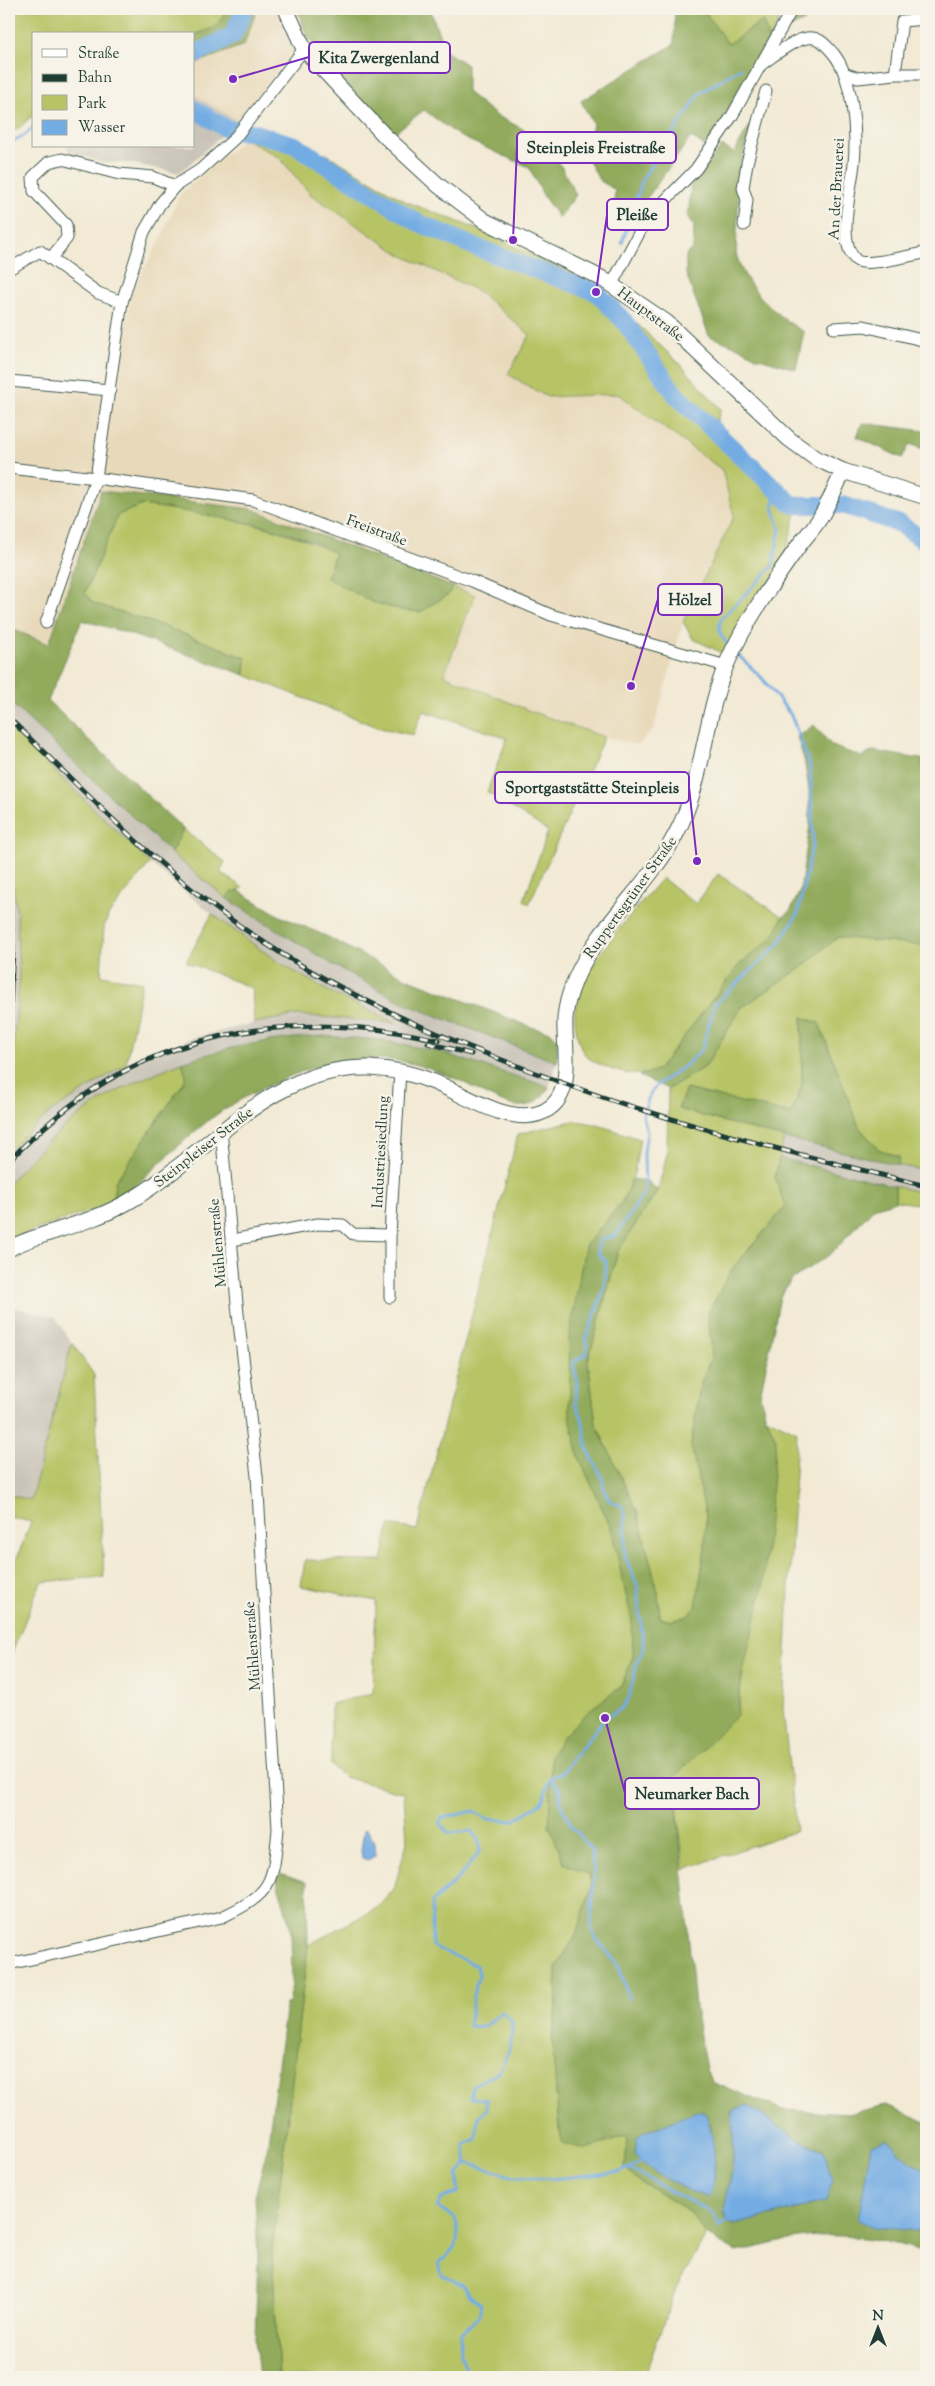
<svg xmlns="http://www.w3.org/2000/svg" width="935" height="2386" viewBox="0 0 935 2386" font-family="'Sorts Mill Goudy',serif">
<rect width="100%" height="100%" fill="#f7f3e8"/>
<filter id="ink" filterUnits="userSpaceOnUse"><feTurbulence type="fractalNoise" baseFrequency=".02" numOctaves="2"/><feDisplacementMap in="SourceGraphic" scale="10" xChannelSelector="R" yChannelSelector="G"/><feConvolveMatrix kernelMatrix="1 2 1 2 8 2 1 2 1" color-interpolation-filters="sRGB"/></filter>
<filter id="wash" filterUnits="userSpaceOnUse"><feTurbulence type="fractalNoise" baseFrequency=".0096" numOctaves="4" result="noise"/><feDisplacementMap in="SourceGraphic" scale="20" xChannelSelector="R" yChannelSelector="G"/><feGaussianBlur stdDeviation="1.12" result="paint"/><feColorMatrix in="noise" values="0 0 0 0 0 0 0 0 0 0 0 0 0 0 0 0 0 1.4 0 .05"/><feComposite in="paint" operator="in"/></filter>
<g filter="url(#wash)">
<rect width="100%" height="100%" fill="#f2ead5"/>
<!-- built -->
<g fill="#e8d9ba">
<path d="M 257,9 L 277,9 L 299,44 L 238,121 L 194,96 L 194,64 L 244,45 Z"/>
<path d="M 244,138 L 280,158 L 310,195 L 401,255 L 478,291 L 531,335 L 509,374 L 547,397 L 618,394 L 722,470 L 734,515 L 683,622 L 654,728 L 638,745 L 604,737 L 530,711 L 444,675 L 475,595 L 252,509 L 101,491 L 49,644 L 9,628 L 9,386 L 116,395 L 131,294 L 162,236 L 180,194 Z"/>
</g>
<!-- industrial -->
<g fill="#c9c3b8">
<path d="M 194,95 L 238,121 L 179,173 L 129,163 L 103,163 L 68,151 L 67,146 L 194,146 Z"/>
<path d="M 9,701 L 171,853 L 226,898 L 335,966 L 408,1005 L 557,1062 L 549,1087 L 436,1051 L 381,1040 L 325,1036 L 258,1042 L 211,1052 L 182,1062 L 104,1099 L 70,1124 L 24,1165 L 9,1183 L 9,1150 L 48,1114 L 126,1064 L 193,1038 L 254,1023 L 298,1015 L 394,1022 L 335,995 L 278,962 L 212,914 L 150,863 L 9,727 Z"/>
<path d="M 9,859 L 17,914 L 19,982 L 13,1050 L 9,1068 Z"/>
<path d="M 784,1138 L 926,1171 L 926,1194 L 779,1158 Z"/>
<path d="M 9,1306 L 55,1317 L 72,1343 L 31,1500 L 9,1495 Z"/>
</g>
<!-- green -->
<g fill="#b7c466" stroke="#6b804d">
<path d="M 9,9 L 226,9 C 220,27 211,29 194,35 L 34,34 L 34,114 L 17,130 L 9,130 Z"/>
<path d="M 708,9 L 784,9 L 769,42 L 762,21 L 728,44 L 707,15 Z"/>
<path d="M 253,127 L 328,155 L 407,202 L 477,229 L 566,271 L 603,292 L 679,363 L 721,409 L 715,427 L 796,513 L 785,557 L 727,655 L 693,639 L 683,622 L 734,516 L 722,470 L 618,394 L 547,397 L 508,374 L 530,335 L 478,291 L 401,255 L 310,194 L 280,158 L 244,138 Z"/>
<path d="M 142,505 C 207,514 276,523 335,553 L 327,578 L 372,602 L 401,610 L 420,612 L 449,594 L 453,587 L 475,595 L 444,675 L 530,711 L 604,737 L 529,904 L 524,900 L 548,831 L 487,792 L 507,738 L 423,711 L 413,735 L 380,728 L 245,675 L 246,658 L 163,626 L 93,603 L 85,593 L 118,515 Z"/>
<path d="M 9,727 L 150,863 L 109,914 L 104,927 L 101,975 L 142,982 L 126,1064 L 48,1114 L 9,1150 L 9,1068 L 13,1050 L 19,982 L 17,914 L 9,859 Z"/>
<path d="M 183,829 L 225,862 L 220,872 L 243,888 L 239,891 L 232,892 L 226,898 L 171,853 Z"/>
<path d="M 718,874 L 783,917 L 772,938 L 739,965 L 659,1069 C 639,1079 620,1073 601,1065 C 584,1057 581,1052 577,1034 C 574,1021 574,1008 577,996 C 586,963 639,905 662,878 L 696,904 Z"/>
<path d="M 212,914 L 278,962 L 335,995 L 396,1023 L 298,1015 L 254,1023 L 252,988 L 186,962 Z"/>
<path d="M 838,937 L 926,946 L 926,1171 L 898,1165 L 899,1157 L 878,1149 L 859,1127 L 819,1023 L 802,1017 L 802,1085 L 791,1114 L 686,1089 L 678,1109 L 784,1138 L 775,1177 L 785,1207 L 732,1269 L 708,1313 L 712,1355 L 700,1386 L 691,1445 L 706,1516 L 705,1548 L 696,1607 L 688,1616 L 671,1621 L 660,1618 L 658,1592 L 637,1511 L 596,1424 L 588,1361 L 618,1251 L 658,1190 L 667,1154 L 668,1089 L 706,1066 L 741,1008 L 798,970 Z"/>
<path d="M 182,1062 L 186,1076 L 184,1082 L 115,1182 L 113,1203 L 9,1239 L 9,1183 C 36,1151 69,1120 105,1098 C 129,1084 156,1073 182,1062 Z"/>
<path d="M 573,1121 C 596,1122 617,1132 640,1139 L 634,1174 L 622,1202 L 585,1246 L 579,1457 L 611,1528 L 632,1621 L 633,1656 L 621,1687 L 592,1708 L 563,1863 L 588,1874 L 592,1887 L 575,1937 L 556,1968 L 557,2008 L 552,2039 L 559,2129 L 563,2143 L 585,2149 L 628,2136 L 625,2169 L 642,2184 L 653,2188 L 691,2213 L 706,2235 L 676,2289 L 644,2377 L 279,2377 L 272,2251 L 308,1945 L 377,1908 L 394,1889 L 407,1842 L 404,1793 L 344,1777 L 331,1765 L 331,1704 L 373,1693 L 376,1601 L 301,1586 L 305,1560 L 382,1561 L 389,1525 L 417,1530 L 518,1134 Z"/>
<path d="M 895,1186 L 926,1194 L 926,1205 L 895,1201 Z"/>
<path d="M 72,1343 L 94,1375 L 104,1577 L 41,1582 L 9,1660 L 9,1578 L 31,1522 L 9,1517 L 9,1495 L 31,1500 Z"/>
<path d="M 766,1417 L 797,1432 L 783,1709 L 796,1831 L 684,1869 L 674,1778 L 737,1715 L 776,1440 Z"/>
</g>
<!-- forest -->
<g fill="#91aa5b" stroke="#587448" fill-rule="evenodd">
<path d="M 226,9 L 257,9 L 244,45 L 194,64 L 194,35 C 211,29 220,27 226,9 Z"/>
<path d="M 297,9 L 430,9 L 445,51 L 467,65 L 467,92 L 497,116 L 529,132 L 561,166 L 576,195 L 559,218 L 544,197 L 529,167 L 459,136 L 424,110 L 389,137 L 374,113 L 331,70 L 307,36 Z"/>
<path d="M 675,9 L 708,9 L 707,15 L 728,44 L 763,21 L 769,42 L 706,147 L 691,137 L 632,219 L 612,229 L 615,190 L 599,180 L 586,155 L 593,124 L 581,101 L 674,44 Z"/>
<path d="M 797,9 L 829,9 L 788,29 Z"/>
<path d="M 753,120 L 740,165 L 736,253 C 743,285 776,316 804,332 L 796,369 L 756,357 L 738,347 L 709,336 L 686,274 L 686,255 L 693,248 L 694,226 L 688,218 L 691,185 L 722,146 L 734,153 Z"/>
<path d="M 862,423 L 925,431 L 926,427 L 926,450 L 910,444 L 902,458 L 857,437 Z"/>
<path d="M 101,491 L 252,509 L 453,587 L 449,594 L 420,612 L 401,610 L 372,602 L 327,578 L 335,553 L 312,541 L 264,526 L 172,509 L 142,505 L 118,515 L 85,593 L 93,603 L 163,626 L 246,658 L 245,675 L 124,632 L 82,620 L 48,701 L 183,829 L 171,853 L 9,701 L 9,628 L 49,644 Z"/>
<path d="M 814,725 L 832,746 L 862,757 L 873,751 L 926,760 L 926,946 L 838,937 L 798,970 L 741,1008 L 706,1066 L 668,1089 L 639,1076 L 659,1069 L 739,965 L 772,938 L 783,917 L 791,909 L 800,891 L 810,825 L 809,789 L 804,759 L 797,737 Z"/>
<path d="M 239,891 L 280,916 L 326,936 L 404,977 L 531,1027 L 550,1032 L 557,1039 L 557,1062 L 408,1005 L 335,966 L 226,898 L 232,892 Z"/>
<path d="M 802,1017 L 819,1023 L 859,1127 L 878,1149 L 899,1157 L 898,1165 L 784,1138 L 678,1109 L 686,1089 L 791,1114 L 802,1085 Z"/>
<path d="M 325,1036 L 381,1040 L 436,1051 L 549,1087 C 543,1096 538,1103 526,1106 C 507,1110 475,1087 456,1079 C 430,1068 401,1058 372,1059 C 360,1060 346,1060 334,1062 C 305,1067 248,1094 223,1110 C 184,1136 152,1175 113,1203 L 115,1182 L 184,1082 L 186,1076 L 182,1062 C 229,1046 275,1038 325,1036 Z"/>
<path d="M 779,1158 L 895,1186 L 895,1201 L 874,1208 L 832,1253 L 791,1280 L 780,1297 L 760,1396 L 766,1417 L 776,1440 L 763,1587 L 741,1680 L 737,1715 L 674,1778 L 695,2007 L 706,2070 L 714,2083 L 783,2110 L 848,2114 L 886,2105 L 926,2122 L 926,2171 L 908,2161 L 887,2140 L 917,2231 L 926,2224 L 926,2252 C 890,2241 853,2234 816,2236 C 789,2238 761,2247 736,2252 L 706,2235 L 691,2213 L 653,2188 L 642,2184 L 625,2169 L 627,2136 L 585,2149 L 563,2143 L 559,2129 L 552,2039 L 557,2008 L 556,1968 L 575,1937 L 592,1887 L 588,1874 L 564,1863 L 549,1825 L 551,1755 L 564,1735 L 592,1708 L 621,1687 L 633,1656 L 632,1621 L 611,1528 L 579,1457 L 570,1418 L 569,1338 L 585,1246 L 622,1202 L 632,1179 L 647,1181 L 658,1190 L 618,1251 L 588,1361 L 596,1424 L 637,1511 L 658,1592 L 660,1618 L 671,1621 L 688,1616 L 696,1607 L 705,1548 L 706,1516 L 691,1445 L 700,1386 L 712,1355 L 708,1313 L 732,1269 L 785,1207 L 775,1177 ZM 747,2105 L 800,2141 L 824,2150 L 827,2201 L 738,2224 L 727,2222 C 722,2206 728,2194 731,2177 C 735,2155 733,2133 732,2111 ZM 711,2124 L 714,2177 L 684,2189 L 667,2178 Z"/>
<path d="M 274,1871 L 307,1882 L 308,1945 L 272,2251 L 279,2377 L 259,2377 L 255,2341 L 258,2258 L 255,2196 L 267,2149 L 286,2004 L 289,2004 L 292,1983 L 291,1929 Z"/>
</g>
<!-- water -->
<g fill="#73ace3" stroke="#49748c">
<path d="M 367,1829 L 375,1844 L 376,1855 L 368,1860 L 362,1858 L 361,1850 L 364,1830 Z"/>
<path d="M 747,2105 L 800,2141 L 824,2150 L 832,2180 L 827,2201 L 738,2224 L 726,2222 C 722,2206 728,2194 731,2177 C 735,2155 733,2133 732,2111 Z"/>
<path d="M 697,2111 L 705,2113 C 714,2131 720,2179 708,2197 C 691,2194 640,2168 635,2153 L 637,2138 L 644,2133 Z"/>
<path d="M 887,2139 L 908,2161 L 926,2171 L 926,2224 L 917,2231 L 873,2227 L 858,2220 L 871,2145 Z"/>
</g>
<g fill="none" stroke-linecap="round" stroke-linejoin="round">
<!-- stream -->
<g stroke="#73ace3" stroke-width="3">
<path d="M 9,143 L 25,135 L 34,127"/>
<path d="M 622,243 L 643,178 L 700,93 L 741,68"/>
<path d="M 729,646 C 721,637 717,630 721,619 L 773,566 L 780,528 L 773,508 L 777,492"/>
<path d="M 550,1778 L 560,1790 L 561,1805 L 572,1827 L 592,1851 L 594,1877 L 591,1927 L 595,1937 L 619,1966 L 629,1999"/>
<path d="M 467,2163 L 514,2177 L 551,2179 L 621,2172 L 641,2162"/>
<path d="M 625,2169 L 636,2172 L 701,2207 C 711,2209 717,2217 719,2227 L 726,2222"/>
<path d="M 468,2377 L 461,2354 L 460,2334 L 479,2317 L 481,2304 L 470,2296 L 465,2286 L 442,2275 L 439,2262 C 456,2250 462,2239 455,2218 L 437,2207 L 441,2199 L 458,2192 L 458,2174 L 467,2163 L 464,2144 L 476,2139 L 478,2117 L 487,2109 L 487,2099 L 470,2098 L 473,2085 L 499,2072 L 511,2045 L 512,2021 L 502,2012 L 484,2027 L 469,2026 L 473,1995 L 479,1976 L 477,1966 L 432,1946 L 432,1902 C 451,1886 467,1871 480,1850 L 478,1839 L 471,1831 L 449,1833 L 439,1823 L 442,1818 L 474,1811 L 488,1819 L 513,1821 L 542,1802 L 550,1778 L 562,1773 L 605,1718 L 622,1708 L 629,1698 L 637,1662 L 644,1648 L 638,1601 L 638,1588 L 625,1556 L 625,1514 L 622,1506 L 609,1500 L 604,1490 L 603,1479 L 587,1448 L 582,1418 L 576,1403 L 577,1379 L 573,1365 L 576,1360 L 587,1354 L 586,1339 L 605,1286 L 606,1261 C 597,1256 596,1248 601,1239 L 615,1236 L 645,1192 L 644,1151 L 647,1132 L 643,1116 L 650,1093 L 657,1085 L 687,1064 L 702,1049 L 715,1004 L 778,945 L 798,913 L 813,842 L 810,766 L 791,715 L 762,678 L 737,654"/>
</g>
<!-- river -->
<g stroke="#73ace3" stroke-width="18">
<path d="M 194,55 L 233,35 L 245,9"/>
<path d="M 194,109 L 227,129 L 255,133 L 295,145 L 417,222 L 475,247 L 596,292 L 624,321 L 676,395 L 793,505 L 843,505 L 900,524 L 926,542"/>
</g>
</g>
</g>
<g filter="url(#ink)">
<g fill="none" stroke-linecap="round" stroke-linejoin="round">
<!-- street casing -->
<g stroke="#3f574c" stroke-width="13">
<g id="street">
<path d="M 304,49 L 234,139 L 200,170 L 175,186 L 160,204 L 144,232 L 122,302 L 96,478 L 253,500 L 472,581 L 551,615 L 726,666"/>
<path d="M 759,66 C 773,57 802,30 819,40 C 824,42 829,49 833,53 C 853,77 857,133 854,163 C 852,187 836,241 856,260 C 865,268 912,254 926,253"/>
<path d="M 846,74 L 858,78 L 895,74 L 926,74"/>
<path d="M 895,74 L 902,21 L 926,19"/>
<path d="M 744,225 L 747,200 L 743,188 L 747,163 L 766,91"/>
<path d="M 51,258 L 67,238 L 66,225 L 34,191 L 33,177 L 49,162 L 62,159 L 119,174 L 153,177 L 175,186"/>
<path d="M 9,269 L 40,251 L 98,293 L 122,302"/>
<path d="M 612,284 L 646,220 L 696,169 L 732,116 L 792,9"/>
<path d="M 834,328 L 864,326 L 926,341"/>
<path d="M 9,381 L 110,390"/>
<path d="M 9,468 L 96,478 L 46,623"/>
<path d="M 232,1240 L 318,1224 L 343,1225 L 353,1234 L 390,1235"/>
<path d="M 390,1297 L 390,1235 L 400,1071"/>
<path d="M 9,1964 L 222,1917 C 273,1893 273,1883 278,1829 L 257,1476 L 238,1314 L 221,1130"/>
</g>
</g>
<!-- secondary casing -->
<g stroke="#3f574c" stroke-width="17">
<g id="secondary">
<path d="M 286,9 L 304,49 L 385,136 L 438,185 L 485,221 L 601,278 L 666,322 L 789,439 L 815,458 L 843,471 L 926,497"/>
<path d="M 9,1249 C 21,1241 38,1237 52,1232 C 77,1224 103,1216 126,1203 C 206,1158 268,1065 370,1068 C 392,1069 414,1074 434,1082 C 464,1094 507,1125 540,1113 C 578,1099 563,1049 565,1018 C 566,1005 570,992 575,980 C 598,925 649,886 676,834 C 704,781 704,717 727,663 C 746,620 773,582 800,544 C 806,536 814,528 820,518 C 829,503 836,487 843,471"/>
</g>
</g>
<!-- street -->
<use href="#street" stroke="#fff" stroke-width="11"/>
<!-- secondary -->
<use href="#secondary" stroke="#fff" stroke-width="15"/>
<!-- rail casing -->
<g stroke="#1f3d34" stroke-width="5">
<g id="rail">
<path d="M 9,718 C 83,790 155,866 240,926 C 316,980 401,1020 487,1054 C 540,1075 592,1095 646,1111 C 738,1140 833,1163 926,1186"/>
<path d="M 9,891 L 13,948 L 9,1027"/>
<path d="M 428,1043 L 471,1054"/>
<path d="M 9,1161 C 38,1131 69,1104 105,1082 C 204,1022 328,1014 439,1040"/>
</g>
</g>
<!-- rail -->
<use href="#rail" stroke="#f7f3e8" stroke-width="3" stroke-dasharray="9" stroke-linecap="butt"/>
</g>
</g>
<g text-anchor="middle" stroke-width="5" stroke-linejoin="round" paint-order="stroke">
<!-- street labels -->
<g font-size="15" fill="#1f3d34" stroke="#f7f3e8">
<text transform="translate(836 189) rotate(-87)" y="5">An der Brauerei</text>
<text transform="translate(651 314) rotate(37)" y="5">Hauptstraße</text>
<text transform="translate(377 530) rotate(20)" y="5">Freistraße</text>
<text transform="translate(630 897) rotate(-54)" y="5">Ruppertsgrüner Straße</text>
<text transform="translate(203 1147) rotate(-38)" y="5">Steinpleiser Straße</text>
<text transform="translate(380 1152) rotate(-87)" y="5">Industriesiedlung</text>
<text transform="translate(217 1243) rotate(-95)" y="5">Mühlenstraße</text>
<text transform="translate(252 1646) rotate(-94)" y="5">Mühlenstraße</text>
</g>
</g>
<!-- callouts -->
<path fill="none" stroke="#7b2cbf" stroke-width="2" d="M233 79L309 57M513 240L517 147M596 292L607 215M631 686L658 599M697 861L689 787M605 1718L625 1793"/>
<g fill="#7b2cbf" stroke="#f7f3e8" stroke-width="2">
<circle cx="233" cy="79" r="5"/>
<circle cx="513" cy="240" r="5"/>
<circle cx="596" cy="292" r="5"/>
<circle cx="631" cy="686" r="5"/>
<circle cx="697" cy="861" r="5"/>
<circle cx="605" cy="1718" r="5"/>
</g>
<g fill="#f7f3e8" stroke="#7b2cbf" stroke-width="2">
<rect x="309" y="42" width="141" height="31" rx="5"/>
<rect x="517" y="132" width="159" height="31" rx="5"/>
<rect x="607" y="199" width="61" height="31" rx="5"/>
<rect x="658" y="584" width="64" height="31" rx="5"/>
<rect x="495" y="772" width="194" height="31" rx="5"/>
<rect x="625" y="1778" width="134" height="31" rx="5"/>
</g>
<g font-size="16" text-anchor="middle" font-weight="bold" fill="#1f3d34">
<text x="379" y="63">Kita Zwergenland</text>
<text x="596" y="153">Steinpleis Freistraße</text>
<text x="637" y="220">Pleiße</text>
<text x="690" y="605">Hölzel</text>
<text x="592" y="793">Sportgaststätte Steinpleis</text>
<text x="692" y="1799">Neumarker Bach</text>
</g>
<!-- margin -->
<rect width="935" height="2386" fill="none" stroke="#f7f3e8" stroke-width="30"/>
<!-- legend -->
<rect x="32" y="32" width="162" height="115" fill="#f7f3e8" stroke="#a1aaa0"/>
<rect x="42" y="49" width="25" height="8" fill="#ffffff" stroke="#a1aaa0"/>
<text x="78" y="58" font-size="15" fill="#1f3d34">Straße</text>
<rect x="42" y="74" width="25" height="8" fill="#1f3d34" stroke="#a1aaa0"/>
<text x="78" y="82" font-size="15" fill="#1f3d34">Bahn</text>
<rect x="42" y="95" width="25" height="15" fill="#b7c466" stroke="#a1aaa0"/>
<text x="78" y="108" font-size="15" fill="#1f3d34">Park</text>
<rect x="42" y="120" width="25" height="15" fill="#73ace3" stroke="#a1aaa0"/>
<text x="78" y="132" font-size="15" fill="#1f3d34">Wasser</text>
<!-- north arrow -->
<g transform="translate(878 2328)" stroke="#f7f3e8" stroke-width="4" paint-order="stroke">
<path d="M0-4L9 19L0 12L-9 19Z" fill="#1f3d34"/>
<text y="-8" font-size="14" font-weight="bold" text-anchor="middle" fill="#1f3d34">N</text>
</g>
</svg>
